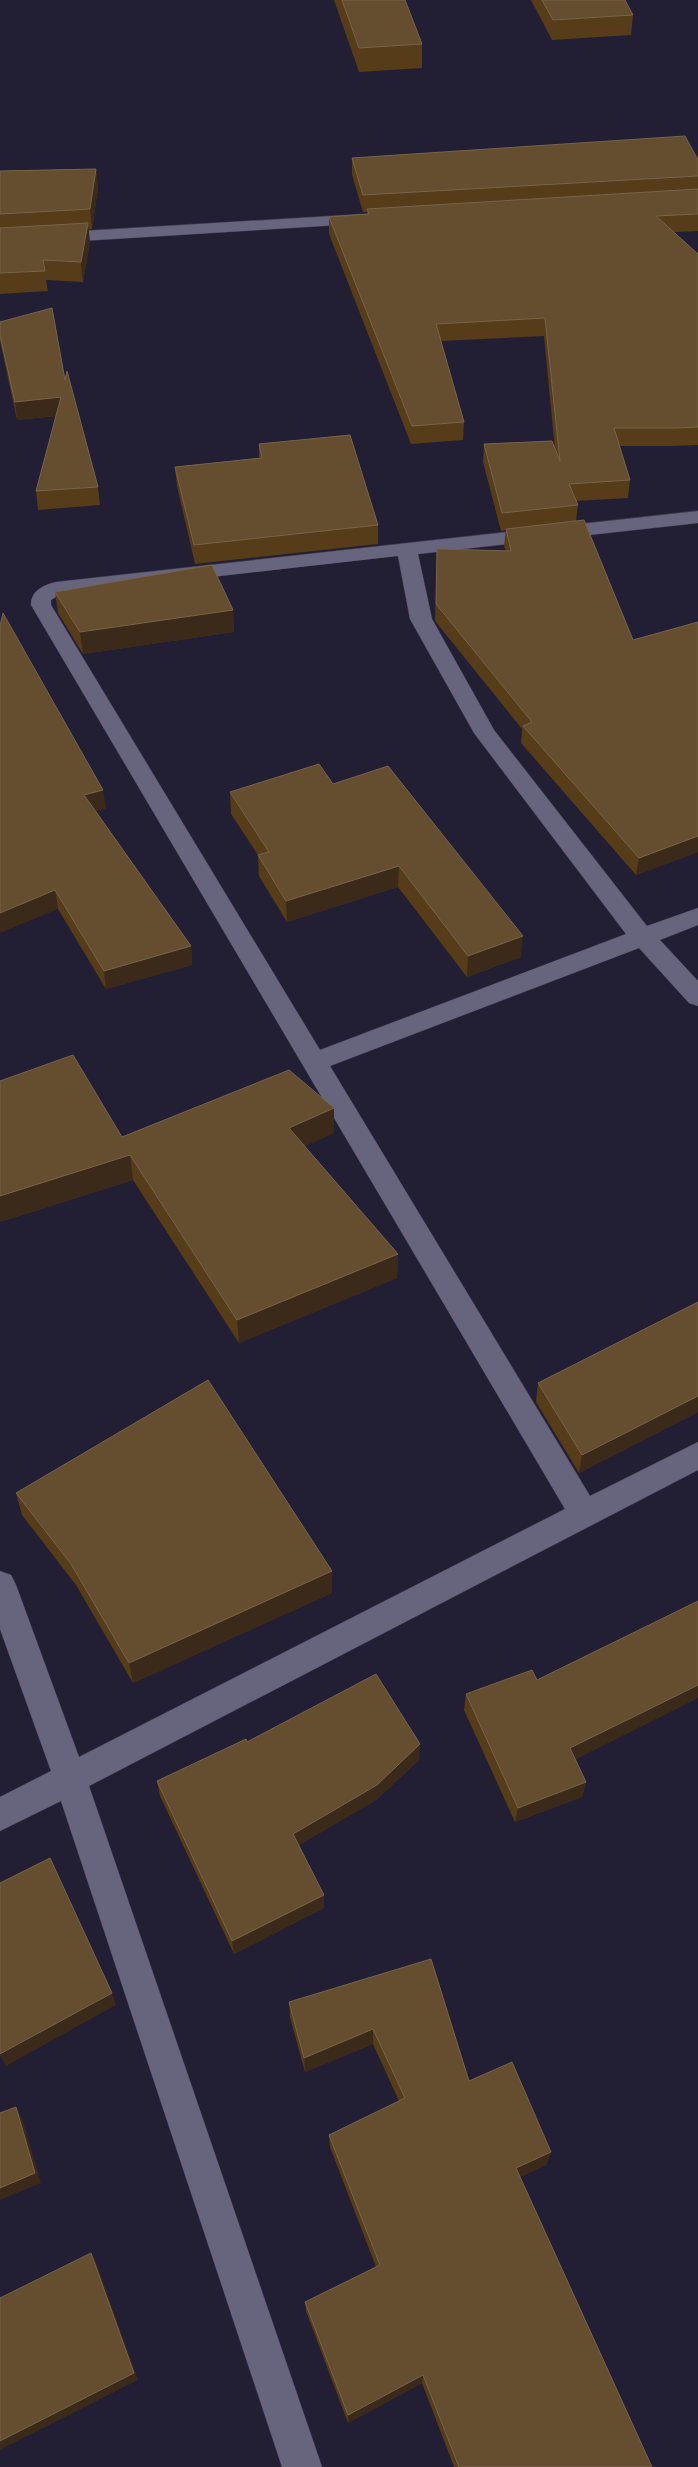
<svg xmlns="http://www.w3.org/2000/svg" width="698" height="2467" viewBox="0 0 698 2467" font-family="'PT Sans Narrow',sans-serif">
<rect width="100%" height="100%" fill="#221e34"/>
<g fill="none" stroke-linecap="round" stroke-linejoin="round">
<!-- street casing -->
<g stroke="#3f3a4d" stroke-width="1">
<g id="street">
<path d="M 365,214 L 371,215 L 373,219 L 371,223 L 0,246 L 0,236 Z"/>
<path d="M 698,511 L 698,523 L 418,554 L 432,619 L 494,730 L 643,921 L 647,926 L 698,908 L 698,925 L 660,940 L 698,981 L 698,1006 L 689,1003 L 639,948 L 330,1066 L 590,1496 L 698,1442 L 698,1470 L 89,1786 L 322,2467 L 282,2467 L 61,1801 L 0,1831 L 0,1797 L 51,1771 L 0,1629 L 0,1571 L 11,1575 L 16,1585 L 79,1757 L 565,1509 L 31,605 C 31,591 43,585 56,582 ZM 398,556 L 410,619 L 474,733 L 626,934 L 320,1050 L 51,605 L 51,600 L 61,594 Z"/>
</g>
</g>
<!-- street -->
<use href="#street" fill="#67647e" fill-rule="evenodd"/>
</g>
<!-- wall -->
<g fill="#563c18">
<path d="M 334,0 L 405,0 L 422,44 L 422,68 L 359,72 Z"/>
<path d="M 531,0 L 625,0 L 633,15 L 631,35 L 552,40 Z"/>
<path d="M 352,158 L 698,160 L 698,231 L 674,232 L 698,254 L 698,445 L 673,446 L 619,446 L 630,480 L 628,498 L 576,501 L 578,505 L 576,521 L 633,640 L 698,622 L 698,852 L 636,875 L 521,743 L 522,729 L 435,621 L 437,549 L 506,551 L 504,546 L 506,530 L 501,531 L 483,462 L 484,444 L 555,450 L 544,336 L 441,341 L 464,422 L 463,440 L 411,444 L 329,234 L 329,217 L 367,214 L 367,212 L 363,212 L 352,175 Z"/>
<path d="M 96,169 L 98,188 L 92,229 L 88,229 L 90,242 L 83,282 L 46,280 L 48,291 L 0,294 L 0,171 Z"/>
<path d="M 0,322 L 98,487 L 100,505 L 38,510 L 36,491 L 56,416 L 17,420 L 0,341 Z"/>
<path d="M 259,444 L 378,525 L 378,544 L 195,564 L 177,486 L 175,467 L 259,458 Z"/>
<path d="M 55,592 L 233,610 L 234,632 L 83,654 L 58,613 Z"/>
<path d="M 0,626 L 106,808 L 96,811 L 191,946 L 192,965 L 106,989 L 58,909 Z"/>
<path d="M 333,784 L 521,957 L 467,977 L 398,887 L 287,922 L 259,876 L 258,855 L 231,814 L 230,792 Z"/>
<path d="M 0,1081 L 122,1137 L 334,1133 L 304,1146 L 398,1254 L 397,1278 L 239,1343 L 133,1180 L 0,1222 Z"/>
<path d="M 698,1302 L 698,1412 L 579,1473 L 536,1402 L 538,1383 Z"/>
<path d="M 16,1493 L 332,1571 L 332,1593 L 133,1683 L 76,1585 L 22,1515 Z"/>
<path d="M 466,1694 L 575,1759 L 586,1782 L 582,1797 L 515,1822 L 464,1710 Z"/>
<path d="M 247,1742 L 419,1760 L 376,1800 L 299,1845 L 324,1908 L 234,1954 L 160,1796 L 157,1781 Z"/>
<path d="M 431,1959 L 469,2081 L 551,2152 L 546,2165 L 520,2177 L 652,2467 L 454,2467 L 422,2383 L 348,2423 L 306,2311 L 305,2302 L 376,2267 L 330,2147 L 329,2135 L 399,2101 L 373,2044 L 305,2072 L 290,2017 L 289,2002 Z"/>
</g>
<!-- shaded-wall -->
<g fill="#3b291a">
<path d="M 96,169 L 98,188 L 92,229 L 90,209 Z"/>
<path d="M 88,223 L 90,242 L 83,282 L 81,262 Z"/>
<path d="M 61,397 L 63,415 L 17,420 L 15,402 Z"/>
<path d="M 233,610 L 234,632 L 83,654 L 80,632 Z"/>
<path d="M 103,790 L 106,808 L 87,814 L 84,795 Z"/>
<path d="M 698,836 L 698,852 L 636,875 L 639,858 Z"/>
<path d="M 399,866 L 398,887 L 287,922 L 286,901 Z"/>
<path d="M 55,890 L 58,909 L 0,933 L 0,913 Z"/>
<path d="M 523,936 L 521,957 L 467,977 L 468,956 Z"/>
<path d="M 191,946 L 192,965 L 106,989 L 104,971 Z"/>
<path d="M 334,1108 L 334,1133 L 290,1153 L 289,1128 Z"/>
<path d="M 130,1155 L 133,1180 L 0,1222 L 0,1196 Z"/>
<path d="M 398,1254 L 397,1278 L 239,1343 L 237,1320 Z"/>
<path d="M 698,1396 L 698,1412 L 579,1473 L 582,1455 Z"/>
<path d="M 332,1571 L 332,1593 L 133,1683 L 129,1663 Z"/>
<path d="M 698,1685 L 698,1698 L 566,1764 L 570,1748 Z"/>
<path d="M 420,1744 L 419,1760 L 376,1800 L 294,1848 L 293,1834 Z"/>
<path d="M 586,1782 L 582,1797 L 515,1822 L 518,1808 Z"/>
<path d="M 324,1895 L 324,1908 L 234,1954 L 232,1941 Z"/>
<path d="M 112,1993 L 116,2005 L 6,2066 L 0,2055 Z"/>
<path d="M 373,2029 L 373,2044 L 305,2072 L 304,2058 Z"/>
<path d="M 16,2107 L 22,2118 L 41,2183 L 0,2200 L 0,2188 Z"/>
<path d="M 551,2152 L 546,2165 L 513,2180 L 516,2168 Z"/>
<path d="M 91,2253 L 96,2262 L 138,2380 L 0,2450 L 0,2441 Z"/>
<path d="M 423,2375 L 422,2383 L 348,2423 L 348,2415 Z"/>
</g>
<!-- building -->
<g fill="#654d2f" stroke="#78644c">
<path d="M 342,0 L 405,0 L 422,44 L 359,48 Z"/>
<path d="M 542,0 L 625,0 L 633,15 L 553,20 Z"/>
<path d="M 685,136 L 698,160 L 698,176 L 363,195 L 352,158 Z"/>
<path d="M 96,169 L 90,209 L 0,214 L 0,171 Z"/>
<path d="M 698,189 L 698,214 L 656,216 L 698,254 L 698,427 L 675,428 L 614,428 L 630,480 L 569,484 L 578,505 L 502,513 L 484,444 L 552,441 L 560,461 L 545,318 L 436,324 L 464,422 L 412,426 L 329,217 L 369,214 L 367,209 Z"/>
<path d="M 88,223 L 81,262 L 43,260 L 45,271 L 0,273 L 0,228 Z"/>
<path d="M 52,308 L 65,380 L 67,371 L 98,487 L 36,491 L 61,397 L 15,402 L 0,335 L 0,322 Z"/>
<path d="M 350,435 L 378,525 L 194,545 L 175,467 L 262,458 L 259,444 Z"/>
<path d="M 584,520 L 633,640 L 698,622 L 698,836 L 639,858 L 523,726 L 532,722 L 436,604 L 437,549 L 511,551 L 506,529 Z"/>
<path d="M 212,565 L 233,610 L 80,632 L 55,592 Z"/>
<path d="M 3,613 L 103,790 L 84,795 L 191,946 L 104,971 L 55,890 L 0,913 L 0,626 Z"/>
<path d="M 319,764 L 333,784 L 388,766 L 523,936 L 468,956 L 399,866 L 286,901 L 258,855 L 269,852 L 230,792 Z"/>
<path d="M 73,1055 L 122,1137 L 289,1070 L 334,1108 L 289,1128 L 398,1254 L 237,1320 L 130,1155 L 0,1196 L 0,1081 Z"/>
<path d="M 698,1302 L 698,1396 L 582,1455 L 538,1383 Z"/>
<path d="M 208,1380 L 332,1571 L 129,1663 L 71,1564 L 16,1493 Z"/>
<path d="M 698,1601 L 698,1685 L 570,1748 L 586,1782 L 518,1808 L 466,1694 L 532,1670 L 537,1680 Z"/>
<path d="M 376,1674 L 420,1744 L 377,1785 L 293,1834 L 324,1895 L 232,1941 L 157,1781 L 246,1739 L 247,1742 Z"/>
<path d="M 50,1858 L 112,1993 L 0,2054 L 0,1883 Z"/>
<path d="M 431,1959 L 469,2081 L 512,2062 L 551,2152 L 516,2168 L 652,2467 L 459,2467 L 423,2375 L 348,2415 L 305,2302 L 380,2265 L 329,2135 L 405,2098 L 373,2029 L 304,2058 L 289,2002 Z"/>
<path d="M 16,2107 L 35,2173 L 0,2188 L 0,2113 Z"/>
<path d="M 91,2253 L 134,2373 L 0,2441 L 0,2298 Z"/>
</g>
</svg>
